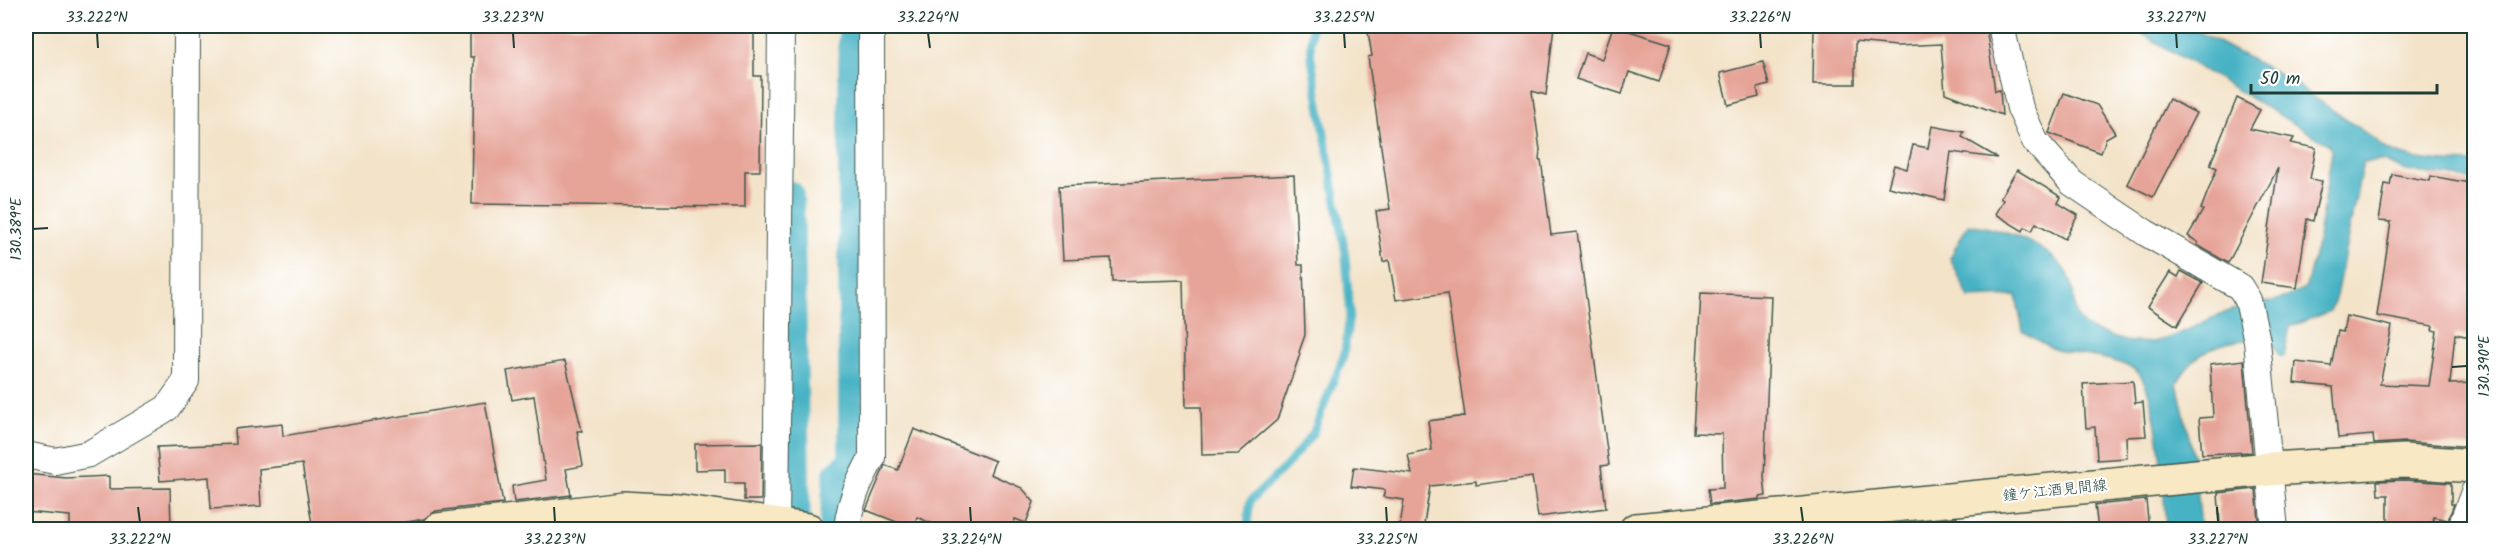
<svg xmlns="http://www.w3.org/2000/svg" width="2500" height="555" viewBox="0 0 2500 555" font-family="Kalam,'Klee One',sans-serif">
<rect width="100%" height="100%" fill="#fff"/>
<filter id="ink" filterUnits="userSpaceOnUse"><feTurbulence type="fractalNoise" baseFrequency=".0167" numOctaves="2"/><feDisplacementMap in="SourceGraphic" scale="12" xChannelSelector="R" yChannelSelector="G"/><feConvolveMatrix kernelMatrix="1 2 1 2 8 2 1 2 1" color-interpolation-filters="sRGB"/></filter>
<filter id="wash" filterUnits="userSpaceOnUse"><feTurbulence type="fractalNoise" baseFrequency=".008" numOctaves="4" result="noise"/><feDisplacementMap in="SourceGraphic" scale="24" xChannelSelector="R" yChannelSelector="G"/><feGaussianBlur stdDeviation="1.35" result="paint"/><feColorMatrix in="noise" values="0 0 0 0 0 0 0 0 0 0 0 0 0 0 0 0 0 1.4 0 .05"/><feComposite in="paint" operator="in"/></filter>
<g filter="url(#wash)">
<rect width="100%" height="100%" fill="#f3e3c9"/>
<!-- water -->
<path fill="#46b2c4" stroke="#32787c" stroke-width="1.5" d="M 2129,26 L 2187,26 L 2283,76 L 2376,140 C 2393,162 2448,162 2474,163 L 2474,179 L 2471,179 L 2406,171 L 2383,161 L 2363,162 L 2336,296 L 2330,311 L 2290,327 L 2284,356 L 2279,356 L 2275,348 L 2265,338 C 2225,340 2197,347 2177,383 L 2195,463 L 2201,529 L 2166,529 C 2164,500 2159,385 2135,370 C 2113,357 2084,356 2060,351 C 2047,348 2034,338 2023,331 L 2016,296 L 1969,298 L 1950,258 L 1968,224 C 2003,229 2058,246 2071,282 C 2076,296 2071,315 2084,325 C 2089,329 2098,332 2105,334 C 2161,360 2191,320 2242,307 C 2268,301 2284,302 2306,287 L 2317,244 L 2332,151 L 2328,144 Z"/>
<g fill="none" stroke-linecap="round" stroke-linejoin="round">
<!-- stream -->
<path stroke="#46b2c4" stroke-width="8" d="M 1247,530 L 1250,501 L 1288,464 L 1313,433 L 1344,355 L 1350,312 L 1345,252 L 1311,56 L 1311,26"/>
<!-- canal -->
<g stroke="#46b2c4" stroke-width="26">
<path d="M 791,194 L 798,530"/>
<path d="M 832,530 L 836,474 L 851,461 L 851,26"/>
</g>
</g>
<g id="blocks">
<!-- building -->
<g fill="#e6a499">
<path d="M 470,26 L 754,26 L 754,76 L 761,76 L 760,171 L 745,171 L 745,207 L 472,204 L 474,57 L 470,57 Z"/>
<path d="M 1367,26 L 1554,26 L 1546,95 L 1532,91 L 1540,150 L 1539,160 L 1541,160 L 1551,235 L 1577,232 L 1609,465 L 1601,466 L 1606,508 L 1538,517 L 1532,477 L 1476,485 L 1476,481 L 1430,486 L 1423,530 L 1421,530 L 1400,526 L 1404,500 L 1383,497 L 1385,490 L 1351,486 L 1354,467 L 1412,474 L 1408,455 L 1432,450 L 1428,421 L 1465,416 L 1447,293 L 1396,300 L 1389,260 L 1383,262 L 1376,211 L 1390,209 L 1368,57 L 1372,56 Z"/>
<path d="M 1613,26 L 1671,44 L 1659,82 L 1629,72 L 1622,94 L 1576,79 L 1585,53 L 1602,59 Z"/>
<path d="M 1814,26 L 1986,26 L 1995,91 L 2000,90 L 2002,115 L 1945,93 L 1941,44 L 1897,46 L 1855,42 L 1855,84 L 1813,84 Z"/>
<path d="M 1763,62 L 1769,85 L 1757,88 L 1759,97 L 1728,105 L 1720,73 Z"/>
<path d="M 2064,93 L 2097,105 L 2115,133 L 2106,138 L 2101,153 L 2049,133 Z"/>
<path d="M 2237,98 L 2260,110 L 2250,129 L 2294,138 L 2291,143 L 2316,148 L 2310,179 L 2322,181 L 2313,221 L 2307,219 L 2297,288 L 2261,283 L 2278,168 L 2228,263 L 2197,245 L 2198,242 L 2188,236 L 2203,210 L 2201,209 L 2217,168 L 2210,165 Z"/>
<path d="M 2169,99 L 2196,113 L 2153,197 L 2127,184 Z"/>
<path d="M 1932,126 L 1964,132 L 1962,137 L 1998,158 L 1951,152 L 1944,200 L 1888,187 L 1894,165 L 1907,169 L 1913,145 L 1928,148 Z"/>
<path d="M 2017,170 L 2061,197 L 2058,203 L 2078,215 L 2065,239 L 2036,223 L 2032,231 L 2025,227 L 2023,231 L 1995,214 L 2003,200 L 2000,198 Z"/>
<path d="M 2392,174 L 2430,181 L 2431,176 L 2475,184 L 2475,338 L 2455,334 L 2450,384 L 2475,383 L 2474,447 L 2405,442 L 2374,444 L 2373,435 L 2338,438 L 2333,387 L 2294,383 L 2296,362 L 2331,366 L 2338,331 L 2343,332 L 2346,316 L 2392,326 L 2380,384 L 2429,386 L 2437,331 L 2432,330 L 2433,326 L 2377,316 L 2391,222 L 2379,221 L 2385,184 L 2390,185 Z"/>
<path d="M 1294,175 L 1298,265 L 1303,265 L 1305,335 L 1299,352 L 1300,354 L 1277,420 L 1238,454 L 1202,455 L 1201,407 L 1186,407 L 1183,280 L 1112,282 L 1111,258 L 1063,260 L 1059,186 Z"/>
<path d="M 2181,271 L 2203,283 L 2177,326 L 2148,307 L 2170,272 L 2178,277 Z"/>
<path d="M 1701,293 L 1771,296 L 1764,478 L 1766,496 L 1760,497 L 1760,499 L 1710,504 L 1708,489 L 1723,488 L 1722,434 L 1693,433 Z"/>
<path d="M 2244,360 L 2252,452 L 2202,454 L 2199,418 L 2213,417 L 2210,364 Z"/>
<path d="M 565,361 L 582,431 L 577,431 L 583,466 L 566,469 L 571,495 L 514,502 L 512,486 L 546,480 L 534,396 L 512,400 L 507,371 Z"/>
<path d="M 2133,381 L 2135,403 L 2143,402 L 2146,436 L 2126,437 L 2127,458 L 2097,460 L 2095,427 L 2086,428 L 2083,384 Z"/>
<path d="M 485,402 L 503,503 L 436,511 L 424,519 L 362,530 L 313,530 L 302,464 L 259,469 L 261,506 L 211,509 L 209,477 L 160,481 L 157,447 L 236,444 L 235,429 L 282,424 L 283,436 Z"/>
<path d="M 914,429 L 995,461 L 990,474 L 1022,488 L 1034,502 L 1026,523 L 1015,519 L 1011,530 L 947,530 L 917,517 L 912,528 L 866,510 L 885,465 L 898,470 Z"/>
<path d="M 762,443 L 761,500 L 744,500 L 744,483 L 725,483 L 725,469 L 695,470 L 695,444 Z"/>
<path d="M 26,474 L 66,478 L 109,476 L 109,489 L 170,488 L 171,530 L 70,530 L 70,516 L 26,512 Z"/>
<path d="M 2404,480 L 2451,483 L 2451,504 L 2454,504 L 2448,520 L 2433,517 L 2434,530 L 2388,526 L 2388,495 L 2378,495 L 2377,481 Z"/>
<path d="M 2256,489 L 2260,530 L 2232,530 L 2232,523 L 2220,524 L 2218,493 Z"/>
<path d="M 2146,500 L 2149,530 L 2098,530 L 2095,505 Z"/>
</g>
</g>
</g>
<g filter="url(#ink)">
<use href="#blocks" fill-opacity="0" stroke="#3f564a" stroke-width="1.5"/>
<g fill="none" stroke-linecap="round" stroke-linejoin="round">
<!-- minor casing -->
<g stroke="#3f564a" stroke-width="28">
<g id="minor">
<path d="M 2001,26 L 2020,108 L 2035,141 L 2072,183 L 2146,233 L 2240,287 L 2248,300 L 2257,341 L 2275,530"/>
<path d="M 26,455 L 55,461 L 89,454 L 167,408 L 186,381 L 187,26"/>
<path d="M 776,530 L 781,26"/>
<path d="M 847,530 C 849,503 859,481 872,458 L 871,26"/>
<path d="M 2460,530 L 2474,492"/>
</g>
</g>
<!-- secondary casing -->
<g stroke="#3f564a" stroke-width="36">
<g id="secondary">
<path d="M 438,530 L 623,508 L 679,511 L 808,530"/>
<path d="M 1636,530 L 2269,469 L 2404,461 L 2474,466"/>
</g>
</g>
<!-- minor -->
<use href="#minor" stroke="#fff" stroke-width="26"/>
<!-- secondary -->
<use href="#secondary" stroke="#f8e8c3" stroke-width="33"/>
</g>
</g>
<!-- ticks -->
<path fill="none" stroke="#1f3d34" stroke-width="2" d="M 97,33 L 98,48M 513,33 L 514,48M 928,33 L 930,48M 1344,33 L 1345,48M 1760,33 L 1761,48M 2176,33 L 2177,48M 33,229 L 48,228M 2452,367 L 2467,366M 138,507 L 140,522M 554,507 L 555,522M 970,507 L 971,522M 1386,507 L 1387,522M 1801,507 L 1803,522M 2217,507 L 2218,522"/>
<g text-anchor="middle" stroke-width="4.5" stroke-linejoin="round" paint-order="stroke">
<!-- street labels -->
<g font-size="15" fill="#1f3d34" stroke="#fff">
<text transform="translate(2055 490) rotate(-6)" y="5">鐘ケ江酒見間線</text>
</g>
</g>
<!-- margin -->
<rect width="2500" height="555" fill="none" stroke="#fff" stroke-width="66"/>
<!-- scale -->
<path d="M2251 84v9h186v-9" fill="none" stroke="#1f3d34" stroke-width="3"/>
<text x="2260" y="84" font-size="18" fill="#1f3d34" stroke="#ffffff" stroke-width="4.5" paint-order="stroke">50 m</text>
<rect x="33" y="33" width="2434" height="489" fill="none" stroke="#1f3d34" stroke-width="2"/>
<g font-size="15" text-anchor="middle" fill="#1f3d34">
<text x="97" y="22">33.222°N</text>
<text x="513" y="22">33.223°N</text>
<text x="928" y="22">33.224°N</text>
<text x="1344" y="22">33.225°N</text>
<text x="1760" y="22">33.226°N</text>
<text x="2176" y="22">33.227°N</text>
<text transform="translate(16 229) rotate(-90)" y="5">130.389°E</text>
<text transform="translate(2484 366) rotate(-90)" y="5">130.390°E</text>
<text x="140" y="544">33.222°N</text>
<text x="555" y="544">33.223°N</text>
<text x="971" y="544">33.224°N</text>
<text x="1387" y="544">33.225°N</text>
<text x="1803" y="544">33.226°N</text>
<text x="2218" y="544">33.227°N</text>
</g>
</svg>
